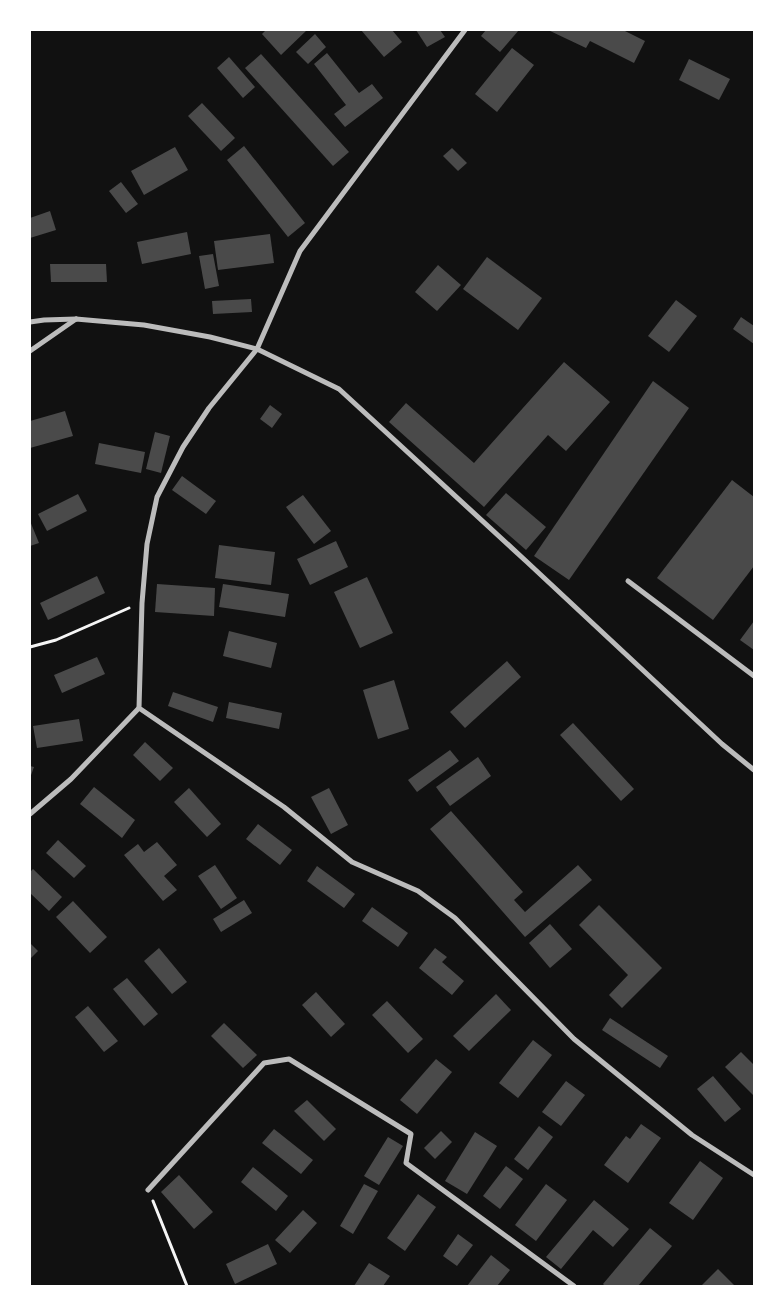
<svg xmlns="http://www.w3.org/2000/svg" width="784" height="1316" viewBox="0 0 784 1316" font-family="'Fira Sans Condensed',sans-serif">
<rect width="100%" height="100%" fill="#111"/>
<!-- building -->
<g fill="#4a4a4a">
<path d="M 266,30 L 307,30 L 281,55 L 262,34 Z"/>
<path d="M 361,30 L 392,30 L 402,42 L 384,57 Z"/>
<path d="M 416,30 L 440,30 L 445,37 L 427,47 Z"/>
<path d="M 486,30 L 519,30 L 500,52 L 481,36 Z"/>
<path d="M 548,30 L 623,30 L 645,41 L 634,63 L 590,41 L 586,48 Z"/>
<path d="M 315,34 L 326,47 L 308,64 L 296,52 Z"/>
<path d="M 512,48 L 534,65 L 497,112 L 475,94 Z"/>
<path d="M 327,53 L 359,93 L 372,84 L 383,98 L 345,127 L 334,114 L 346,105 L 314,64 Z"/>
<path d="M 261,54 L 349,152 L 333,166 L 245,68 Z"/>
<path d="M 229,57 L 255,87 L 243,98 L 217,68 Z"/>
<path d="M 689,59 L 730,79 L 719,100 L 679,80 Z"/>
<path d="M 202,103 L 235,138 L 221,151 L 188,116 Z"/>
<path d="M 244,146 L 305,223 L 288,237 L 227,160 Z"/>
<path d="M 175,147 L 188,170 L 144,195 L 131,171 Z"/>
<path d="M 452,148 L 467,163 L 458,171 L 443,156 Z"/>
<path d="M 121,182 L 138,204 L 126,213 L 109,191 Z"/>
<path d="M 50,211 L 56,230 L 30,238 L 30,218 Z"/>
<path d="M 187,232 L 191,254 L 142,264 L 137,242 Z"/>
<path d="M 270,234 L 274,263 L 218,270 L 214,241 Z"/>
<path d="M 213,254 L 219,286 L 205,289 L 199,256 Z"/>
<path d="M 487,257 L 542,298 L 518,330 L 463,289 Z"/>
<path d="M 50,264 L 106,264 L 107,282 L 51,282 Z"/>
<path d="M 438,265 L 461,285 L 437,311 L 415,292 Z"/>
<path d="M 251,299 L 252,312 L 213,314 L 212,301 Z"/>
<path d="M 676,300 L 697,316 L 669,352 L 648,336 Z"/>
<path d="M 741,317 L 754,326 L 754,344 L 733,329 Z"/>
<path d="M 564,362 L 610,402 L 566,451 L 548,435 L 484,507 L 389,422 L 406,403 L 474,463 Z"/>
<path d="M 653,381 L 689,408 L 569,580 L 534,556 Z"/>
<path d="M 270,405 L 282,414 L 272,428 L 260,419 Z"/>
<path d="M 65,411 L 73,436 L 30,448 L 30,421 Z"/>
<path d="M 155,432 L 170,436 L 161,473 L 146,469 Z"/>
<path d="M 99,443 L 145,452 L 141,473 L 95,464 Z"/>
<path d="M 182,476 L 216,501 L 206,514 L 172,490 Z"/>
<path d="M 732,480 L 754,497 L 754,566 L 713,620 L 657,578 Z"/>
<path d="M 506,493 L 546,527 L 526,550 L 486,515 Z"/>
<path d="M 78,494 L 87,511 L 47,531 L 38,514 Z"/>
<path d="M 303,495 L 331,531 L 314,544 L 286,507 Z"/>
<path d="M 30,521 L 39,543 L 30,546 Z"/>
<path d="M 336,541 L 348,567 L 310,585 L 297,559 Z"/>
<path d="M 219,545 L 275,552 L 271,585 L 215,578 Z"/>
<path d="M 97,576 L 105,593 L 48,620 L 40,603 Z"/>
<path d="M 367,577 L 393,633 L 360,648 L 334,592 Z"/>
<path d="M 157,584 L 215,588 L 214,616 L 155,612 Z"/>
<path d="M 223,584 L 289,594 L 285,617 L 219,607 Z"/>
<path d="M 754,621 L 754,650 L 740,640 Z"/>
<path d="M 229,631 L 277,643 L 271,668 L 223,656 Z"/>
<path d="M 97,657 L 105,674 L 62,693 L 54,675 Z"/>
<path d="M 507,661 L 521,677 L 465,728 L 450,712 Z"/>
<path d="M 394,680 L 409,729 L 378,739 L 363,690 Z"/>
<path d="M 173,692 L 218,707 L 213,722 L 168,706 Z"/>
<path d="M 229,702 L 282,713 L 279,729 L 226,718 Z"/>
<path d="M 79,719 L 83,741 L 37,748 L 33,726 Z"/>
<path d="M 573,723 L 634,789 L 621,801 L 560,735 Z"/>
<path d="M 145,742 L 173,768 L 160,781 L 133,755 Z"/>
<path d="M 450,750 L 459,761 L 417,792 L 408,780 Z"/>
<path d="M 478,757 L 491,776 L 450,806 L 436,787 Z"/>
<path d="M 30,766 L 34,767 L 30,778 Z"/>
<path d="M 94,787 L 135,820 L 122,838 L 80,804 Z"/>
<path d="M 189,788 L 221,824 L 207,837 L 174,802 Z"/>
<path d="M 329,788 L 348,825 L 331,834 L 311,797 Z"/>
<path d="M 451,811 L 523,892 L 514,900 L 525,912 L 578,865 L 592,880 L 525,937 L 430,829 Z"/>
<path d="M 258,824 L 292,850 L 280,865 L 246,839 Z"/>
<path d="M 58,840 L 86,866 L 74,878 L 46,853 Z"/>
<path d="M 157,842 L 177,865 L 164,876 L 177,890 L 163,901 L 124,855 L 138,844 L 144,852 Z"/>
<path d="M 215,865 L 237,898 L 221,909 L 198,876 Z"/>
<path d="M 317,866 L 355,894 L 344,908 L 307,881 Z"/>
<path d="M 33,869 L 62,897 L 49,911 L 30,893 L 30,872 Z"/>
<path d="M 244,900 L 252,913 L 221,932 L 213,919 Z"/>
<path d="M 73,901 L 107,937 L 90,953 L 56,917 Z"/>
<path d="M 599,905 L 662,968 L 622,1008 L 609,995 L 628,975 L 579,925 Z"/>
<path d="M 372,907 L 408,933 L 398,947 L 362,921 Z"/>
<path d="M 550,924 L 572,949 L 550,968 L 529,943 Z"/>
<path d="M 30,943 L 38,951 L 30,959 Z"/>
<path d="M 159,948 L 187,982 L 172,994 L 144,961 Z"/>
<path d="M 435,948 L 447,957 L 442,962 L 464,981 L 452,995 L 419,968 Z"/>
<path d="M 127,978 L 158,1014 L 144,1026 L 113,989 Z"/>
<path d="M 316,992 L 345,1024 L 331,1037 L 302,1005 Z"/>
<path d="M 496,994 L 511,1010 L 469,1051 L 453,1036 Z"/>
<path d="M 387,1001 L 423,1039 L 408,1053 L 372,1015 Z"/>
<path d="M 88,1006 L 118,1041 L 104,1052 L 75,1017 Z"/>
<path d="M 610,1018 L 668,1056 L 660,1068 L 602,1030 Z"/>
<path d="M 224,1023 L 257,1055 L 243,1068 L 211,1036 Z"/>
<path d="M 533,1040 L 552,1055 L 518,1098 L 499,1083 Z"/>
<path d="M 741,1052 L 754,1065 L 754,1096 L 725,1067 Z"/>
<path d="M 436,1059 L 452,1072 L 417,1114 L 400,1100 Z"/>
<path d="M 713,1076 L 741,1109 L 725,1122 L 697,1089 Z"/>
<path d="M 566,1081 L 585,1095 L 561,1126 L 542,1112 Z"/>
<path d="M 307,1100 L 336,1129 L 324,1141 L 294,1111 Z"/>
<path d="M 641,1124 L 661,1138 L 628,1183 L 604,1165 L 626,1136 L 630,1139 Z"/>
<path d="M 539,1126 L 553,1137 L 528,1170 L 514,1159 Z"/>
<path d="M 274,1129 L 313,1160 L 301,1174 L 262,1143 Z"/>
<path d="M 441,1131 L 452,1142 L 435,1159 L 424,1148 Z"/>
<path d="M 475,1132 L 497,1146 L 467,1194 L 445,1181 Z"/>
<path d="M 388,1137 L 403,1146 L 379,1185 L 364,1176 Z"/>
<path d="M 700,1161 L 723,1178 L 693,1220 L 669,1203 Z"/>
<path d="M 506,1166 L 523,1179 L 500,1209 L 483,1196 Z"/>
<path d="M 253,1167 L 288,1196 L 276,1211 L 241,1182 Z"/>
<path d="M 179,1175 L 213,1212 L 194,1229 L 161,1192 Z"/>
<path d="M 364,1184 L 378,1191 L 353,1234 L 340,1226 Z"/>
<path d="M 546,1184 L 567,1200 L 536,1241 L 515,1225 Z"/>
<path d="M 418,1194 L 436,1207 L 405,1251 L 387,1238 Z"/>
<path d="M 594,1200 L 629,1229 L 613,1247 L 593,1230 L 561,1269 L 546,1257 Z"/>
<path d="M 303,1210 L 317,1223 L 290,1253 L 275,1240 Z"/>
<path d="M 650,1228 L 672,1246 L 638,1286 L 605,1286 L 603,1284 Z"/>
<path d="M 458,1234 L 473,1245 L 457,1266 L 443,1256 Z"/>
<path d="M 268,1244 L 277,1264 L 235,1284 L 226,1264 Z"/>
<path d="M 491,1255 L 510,1270 L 497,1286 L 467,1286 Z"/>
<path d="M 369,1263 L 390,1276 L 383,1286 L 354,1286 Z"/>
<path d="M 718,1269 L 735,1286 L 701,1286 Z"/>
</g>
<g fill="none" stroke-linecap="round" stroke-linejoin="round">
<!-- path -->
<g stroke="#f5f5f5" stroke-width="3">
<path d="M 30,647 L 56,640 L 129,608"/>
<path d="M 153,1201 L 187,1286"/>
</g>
<!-- minor -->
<g stroke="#bcbcbc" stroke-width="5">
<path d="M 465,30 L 300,251 L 257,349 L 209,408 L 183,447 L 157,497 L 147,544 L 142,603 L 139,708 L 284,807 L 352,862 L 418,891 L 455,918 L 574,1039 L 692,1135 L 754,1175"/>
<path d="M 30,322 L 44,320 L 76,319 L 144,325 L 210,337 L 257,349 L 339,389 L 527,562 L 722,744 L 754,770"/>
<path d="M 30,351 L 76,319"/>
<path d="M 628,581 L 754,676"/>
<path d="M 30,814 L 71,779 L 139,708"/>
<path d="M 148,1190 L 264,1063 L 289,1059 L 411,1134 L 406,1163 L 574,1286"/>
</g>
</g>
<!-- border -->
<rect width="784" height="1316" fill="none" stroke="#ffffff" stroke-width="62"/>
</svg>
